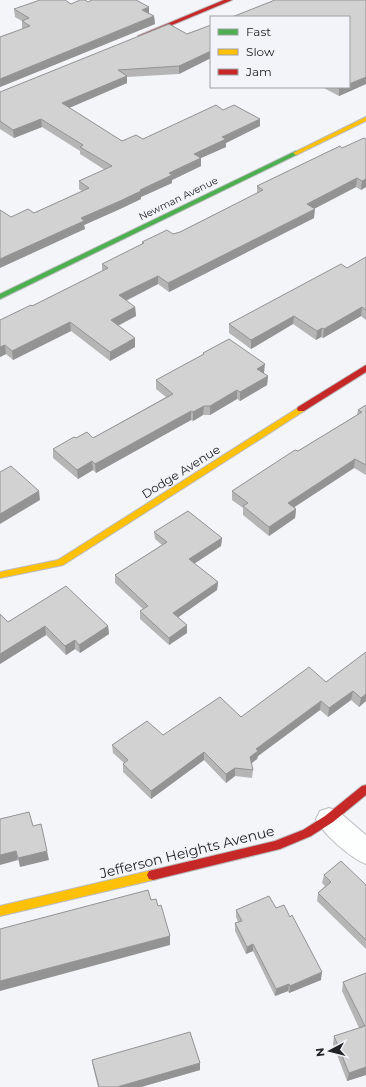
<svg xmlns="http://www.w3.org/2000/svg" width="366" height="1087" viewBox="0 0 366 1087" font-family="Montserrat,sans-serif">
<rect width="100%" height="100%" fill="#f4f5f9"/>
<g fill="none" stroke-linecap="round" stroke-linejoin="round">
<!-- street casing -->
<g stroke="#bbbbbe" stroke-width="2">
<path id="street" d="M 329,808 L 338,811 L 366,835 L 366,864 C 350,858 323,834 316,819 L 320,811 Z"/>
</g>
<!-- fast casing -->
<g stroke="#bbbbbe" stroke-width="2">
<path id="fast" d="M 296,151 L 298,152 L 298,154 L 0,299 L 0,294 Z"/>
</g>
<!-- slow casing -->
<g stroke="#bbbbbe" stroke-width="2">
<g id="slow">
<path d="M 366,117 L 366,121 L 298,154 L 296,155 L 293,153 Z"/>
<path d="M 301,406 L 305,409 L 304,411 L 63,565 L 0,578 L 0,572 L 58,560 Z"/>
<path d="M 153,870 L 157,871 L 159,875 L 157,879 L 153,880 L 0,916 L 0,906 Z"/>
</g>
</g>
<!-- jam casing -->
<g stroke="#bbbbbe" stroke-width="2">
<g id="jam">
<path d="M 224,0 L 232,0 L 143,37 L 138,36 Z"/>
<path d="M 366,365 L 366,372 L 304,411 L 298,411 L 297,409 L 298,407 Z"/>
<path d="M 366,785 L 366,795 L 333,822 L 311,836 L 280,849 L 153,880 L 149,879 L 147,875 L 149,871 L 153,870 L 275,841 L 303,830 L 325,816 L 362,786 Z"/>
</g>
</g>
<!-- street -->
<use href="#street" fill="#fdfefe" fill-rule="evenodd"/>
<!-- fast -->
<use href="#fast" fill="#4caf50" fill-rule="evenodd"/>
<!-- slow -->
<use href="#slow" fill="#ffc107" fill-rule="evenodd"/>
<!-- jam -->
<use href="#jam" fill="#c62828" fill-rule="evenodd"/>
</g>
<!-- wall -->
<g fill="#b5b5b5">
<path d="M 366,0 L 366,84 L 339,96 L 322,87 L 349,87 Z"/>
<path d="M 88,2 L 149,14 L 154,16 L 155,24 L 0,87 L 0,37 L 23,29 L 22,28 L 22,21 L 15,17 L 14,9 Z"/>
<path d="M 211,25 L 211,58 L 179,74 L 127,77 L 127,83 L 69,108 L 122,141 L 143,139 L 223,110 L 260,119 L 260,126 L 226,143 L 226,147 L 201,158 L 201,166 L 172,180 L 172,183 L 141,197 L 141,199 L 120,209 L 84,225 L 85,229 L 11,217 L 34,213 L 82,191 L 79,189 L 79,181 L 105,170 L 80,154 L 80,151 L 42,127 L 14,138 L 0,129 L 0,92 L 187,34 Z"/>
<path d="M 340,146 L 366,187 L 361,190 L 356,187 L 314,209 L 314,218 L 169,292 L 158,284 L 126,301 L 135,307 L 136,316 L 118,326 L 135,338 L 135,347 L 110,361 L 71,331 L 13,360 L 6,354 L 0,357 L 0,320 L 32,306 L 102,271 L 102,264 L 142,244 L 142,242 L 180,232 L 257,193 L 257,186 Z"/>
<path d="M 366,257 L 366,320 L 361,316 L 323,338 L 321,337 L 316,340 L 293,324 L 251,349 L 229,333 L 229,324 L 347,268 Z"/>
<path d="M 203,353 L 264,373 L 263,373 L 268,376 L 267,385 L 240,401 L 237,399 L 210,415 L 203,415 L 193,421 L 191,420 L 96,473 L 93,470 L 78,479 L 53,458 L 53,449 L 76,438 L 93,438 L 166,397 L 156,389 L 156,380 L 203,355 Z"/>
<path d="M 366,405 L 366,475 L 354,468 L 294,507 L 296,509 L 295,518 L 269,536 L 243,515 L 243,508 L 232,500 L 232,491 L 357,415 L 358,410 Z"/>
<path d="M 154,532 L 222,538 L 221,546 L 194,564 L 218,582 L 217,590 L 178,617 L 187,633 L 169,645 L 140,619 L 140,611 L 143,609 L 115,583 L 115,575 L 162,545 L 155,539 Z"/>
<path d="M 0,614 L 8,622 L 108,626 L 109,634 L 80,653 L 75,649 L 66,655 L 46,635 L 0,664 Z"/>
<path d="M 366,652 L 366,701 L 359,707 L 351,700 L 328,717 L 320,710 L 258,756 L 257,759 L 251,764 L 253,770 L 252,778 L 235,776 L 226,783 L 204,760 L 151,799 L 123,772 L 123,764 L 124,763 L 113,753 L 112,745 L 163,735 L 241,717 L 326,682 Z"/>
<path d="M 324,875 L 366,885 L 366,949 L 317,901 L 318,893 L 325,886 L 322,883 Z"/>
<path d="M 276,908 L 321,980 L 289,993 L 288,991 L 275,996 L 253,951 L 246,954 L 235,931 L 235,923 L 238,922 L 236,917 L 236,910 Z"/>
<path d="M 366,973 L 366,1075 L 347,1081 L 333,1044 L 334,1036 L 359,1028 L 342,991 L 343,982 Z"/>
<path d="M 92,1060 L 200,1070 L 141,1087 L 98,1087 L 93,1067 Z"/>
</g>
<!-- shaded-wall -->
<g fill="#939394">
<path d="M 149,7 L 149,15 L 142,10 Z"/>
<path d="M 154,16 L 155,24 L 0,87 L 0,79 Z"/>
<path d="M 211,51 L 211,58 L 179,74 L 179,66 Z"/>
<path d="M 127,76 L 127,83 L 62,111 L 62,103 Z"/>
<path d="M 366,77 L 366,84 L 339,96 L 339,89 L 343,87 L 349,87 L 349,84 Z"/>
<path d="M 41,119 L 42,127 L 14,138 L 13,130 Z"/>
<path d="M 260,119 L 260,126 L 226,143 L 226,147 L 201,158 L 201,166 L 172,180 L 172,183 L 141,197 L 141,199 L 120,209 L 84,225 L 85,229 L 0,268 L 0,259 L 81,218 L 140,190 L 169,173 L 194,154 L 222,137 Z"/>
<path d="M 357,178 L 356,187 L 306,213 L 307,204 Z"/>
<path d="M 366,179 L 366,187 L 361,190 L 362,181 Z"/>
<path d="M 315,209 L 314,218 L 169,292 L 168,283 Z"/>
<path d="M 158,276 L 158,284 L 119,304 L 119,295 Z"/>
<path d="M 135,307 L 136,316 L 111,329 L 111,320 Z"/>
<path d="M 362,307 L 361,316 L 323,338 L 324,329 Z"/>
<path d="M 294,316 L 293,324 L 251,349 L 251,340 Z"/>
<path d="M 70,322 L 71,331 L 13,360 L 12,351 Z"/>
<path d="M 322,328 L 321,337 L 316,340 L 317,331 Z"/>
<path d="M 135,338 L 135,347 L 110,361 L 110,352 Z"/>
<path d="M 5,345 L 6,354 L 0,357 L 0,347 Z"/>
<path d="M 265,364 L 264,373 L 257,377 L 257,369 Z"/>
<path d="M 268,376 L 267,385 L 240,401 L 240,392 Z"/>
<path d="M 237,390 L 237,399 L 210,415 L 210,406 Z"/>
<path d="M 204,406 L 203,415 L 193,421 L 193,412 Z"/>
<path d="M 191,411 L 191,420 L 96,473 L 95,464 Z"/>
<path d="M 355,459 L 354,468 L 287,512 L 288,503 Z"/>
<path d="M 92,461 L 93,470 L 78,479 L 77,470 Z"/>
<path d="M 39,491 L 40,500 L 0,524 L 0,514 Z"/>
<path d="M 296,509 L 295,518 L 269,536 L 269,527 Z"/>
<path d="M 222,538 L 221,546 L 189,567 L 189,559 Z"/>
<path d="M 218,582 L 217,590 L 173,621 L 173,613 Z"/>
<path d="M 187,625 L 187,633 L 169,645 L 169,638 Z"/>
<path d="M 45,626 L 46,635 L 0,664 L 0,654 Z"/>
<path d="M 108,626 L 109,634 L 80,653 L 79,645 Z"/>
<path d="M 75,640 L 75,649 L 66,655 L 65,646 Z"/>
<path d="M 353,691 L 351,700 L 328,717 L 329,708 Z"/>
<path d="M 366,694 L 366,701 L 359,707 L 361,698 Z"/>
<path d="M 321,701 L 320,710 L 258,756 L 257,759 L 249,765 L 250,757 L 256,749 Z"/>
<path d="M 204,752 L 204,760 L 151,799 L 151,791 Z"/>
<path d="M 235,768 L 235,776 L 226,783 L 226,774 Z"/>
<path d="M 16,851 L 18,860 L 0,865 L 0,855 Z"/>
<path d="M 47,851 L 49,860 L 20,867 L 18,858 Z"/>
<path d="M 170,936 L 170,945 L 0,991 L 0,981 Z"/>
<path d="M 253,944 L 253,951 L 246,954 L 247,947 Z"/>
<path d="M 322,972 L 321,980 L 289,993 L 290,986 Z"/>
<path d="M 289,984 L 288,991 L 275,996 L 276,989 Z"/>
<path d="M 200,1063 L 200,1070 L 141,1087 L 117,1087 Z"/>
<path d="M 366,1067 L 366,1075 L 347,1081 L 349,1073 Z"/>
</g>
<!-- building -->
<g fill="#d2d2d3" stroke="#939394">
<path d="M 40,0 L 65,0 L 71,4 L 80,0 L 85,0 L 88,2 L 92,0 L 136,0 L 149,7 L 142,10 L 154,16 L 0,79 L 0,37 L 30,26 L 22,21 L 29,18 L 14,9 Z"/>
<path d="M 275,0 L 366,0 L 366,77 L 349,84 L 349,17 L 232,17 Z"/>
<path d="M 169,24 L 187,34 L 211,25 L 211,51 L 179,66 L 118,70 L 127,76 L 62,103 L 122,141 L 136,135 L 143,139 L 216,105 L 223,110 L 234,105 L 260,119 L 222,137 L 226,139 L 194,154 L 201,158 L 169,173 L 172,175 L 140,190 L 141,191 L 120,201 L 81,218 L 84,221 L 0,259 L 0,210 L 11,217 L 28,209 L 34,213 L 89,188 L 79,181 L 112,166 L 80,147 L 83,145 L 41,119 L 13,130 L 0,121 L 0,92 Z"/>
<path d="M 336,87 L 343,87 L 339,89 Z"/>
<path d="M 364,138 L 366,139 L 366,179 L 362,181 L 357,178 L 307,204 L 315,209 L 168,283 L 158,276 L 119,295 L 135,307 L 111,320 L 135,338 L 110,352 L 70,322 L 12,351 L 5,345 L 0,347 L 0,320 L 31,305 L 32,306 L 108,268 L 102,264 L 144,243 L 142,242 L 167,230 L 173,234 L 180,232 L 263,190 L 257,186 L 340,146 L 342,148 Z"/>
<path d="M 366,257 L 366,310 L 362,307 L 324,329 L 322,328 L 317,331 L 294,316 L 251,340 L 229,324 L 341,264 L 347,268 Z"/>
<path d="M 229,339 L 265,364 L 257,369 L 268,376 L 240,392 L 237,390 L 210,406 L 204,406 L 193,412 L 191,411 L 95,464 L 92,461 L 77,470 L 53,449 L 74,437 L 76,438 L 87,432 L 93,438 L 173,394 L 156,380 L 204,354 L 203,353 Z"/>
<path d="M 366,405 L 366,465 L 355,459 L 288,503 L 296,509 L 269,527 L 243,506 L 248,503 L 232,491 L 295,450 L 298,451 L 362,412 L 358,410 Z"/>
<path d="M 11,466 L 39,491 L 0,514 L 0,472 Z"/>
<path d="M 188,511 L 222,538 L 189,559 L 218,582 L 173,613 L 187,625 L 169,638 L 140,611 L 148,606 L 115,575 L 167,542 L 154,532 Z"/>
<path d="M 66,586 L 108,626 L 79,645 L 75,640 L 65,646 L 45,626 L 0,654 L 0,614 L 8,622 Z"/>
<path d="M 366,652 L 366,694 L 361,698 L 353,691 L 329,708 L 321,701 L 256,749 L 258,751 L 250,757 L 253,770 L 235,768 L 226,774 L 204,752 L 151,791 L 123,764 L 128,760 L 112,745 L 147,721 L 163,735 L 220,697 L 241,717 L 309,667 L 326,682 Z"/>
<path d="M 29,812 L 33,826 L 41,824 L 47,851 L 18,858 L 16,851 L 0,855 L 0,819 Z"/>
<path d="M 341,861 L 366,885 L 366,940 L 318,893 L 331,882 L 324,875 Z"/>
<path d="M 148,890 L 151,900 L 156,899 L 158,906 L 161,905 L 170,936 L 0,981 L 0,929 Z"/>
<path d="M 269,896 L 276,908 L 284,905 L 290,917 L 292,915 L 322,972 L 290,986 L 289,984 L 276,989 L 253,944 L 247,947 L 235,923 L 242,921 L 236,910 Z"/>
<path d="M 366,973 L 366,1067 L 349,1073 L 334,1036 L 365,1026 L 343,982 Z"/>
<path d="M 190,1032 L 200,1063 L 117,1087 L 99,1087 L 92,1060 Z"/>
</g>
<g text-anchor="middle" stroke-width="3" stroke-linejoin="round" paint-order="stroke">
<!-- far-street labels -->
<g font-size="10" fill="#222324" stroke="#f3f4fa">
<text transform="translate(178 198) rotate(-26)" y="4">Newman Avenue</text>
</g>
<!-- street labels -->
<g font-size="12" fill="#222324" stroke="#f3f4fa">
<text transform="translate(181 472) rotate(-32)" y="4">Dodge Avenue</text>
</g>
<!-- near-street labels -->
<g font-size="14" fill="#222324" stroke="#f3f4fa">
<text transform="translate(187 852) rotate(-14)" y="5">Jefferson Heights Avenue</text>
</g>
</g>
<!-- legend -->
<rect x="210" y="16" width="140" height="72" fill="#f3f4fa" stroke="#9fa0a4"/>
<rect x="218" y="29" width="20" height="6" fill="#4caf50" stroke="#9fa0a4"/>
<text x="246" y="36" font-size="12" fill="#222324">Fast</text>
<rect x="218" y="49" width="20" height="6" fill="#ffc107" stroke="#9fa0a4"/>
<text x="246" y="56" font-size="12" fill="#222324">Slow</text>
<rect x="218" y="69" width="20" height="6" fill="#c62828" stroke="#9fa0a4"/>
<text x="246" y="76" font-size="12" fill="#222324">Jam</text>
<!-- north arrow -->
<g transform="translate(330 1051) rotate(263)" stroke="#f3f4fa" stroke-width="3" paint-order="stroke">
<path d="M0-3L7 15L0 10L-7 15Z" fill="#222324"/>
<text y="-6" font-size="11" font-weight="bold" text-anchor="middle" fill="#222324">N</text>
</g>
</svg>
